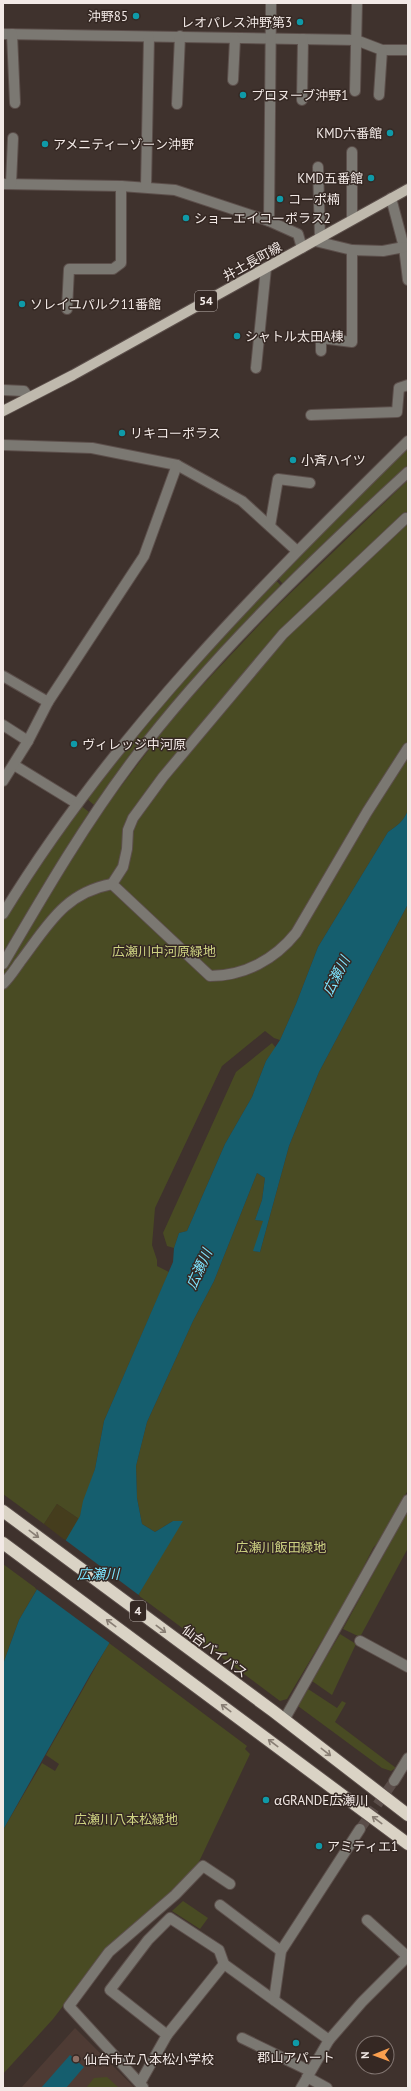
<svg xmlns="http://www.w3.org/2000/svg" width="411" height="2091" viewBox="0 0 411 2091" font-family="'PT Sans','Noto Sans JP',sans-serif">
<rect width="100%" height="100%" fill="#3f322d"/>
<!-- built -->
<path fill="#4e3b34" d="M 75,2028 L 135,2088 L 21,2088 Z"/>
<!-- green -->
<g fill="#494b23">
<path d="M 408,447 L 408,465 L 283,584 L 276,576 Z"/>
<path d="M 408,480 L 408,810 C 404,821 397,826 388,832 L 318,947 L 296,1004 L 280,1040 L 274,1038 L 265,1031 L 222,1066 L 155,1208 L 152,1245 L 157,1260 L 157,1266 L 169,1272 L 104,1421 L 95,1469 L 79,1519 L 57,1504 L 44,1524 L 3,1494 L 3,973 L 47,899 L 103,810 L 179,710 L 275,608 Z"/>
<path d="M 274,578 L 281,586 L 130,756 L 94,805 L 86,798 L 151,712 Z"/>
<path d="M 80,805 L 89,812 L 3,952 L 3,919 Z"/>
<path d="M 408,904 L 408,1490 L 382,1538 L 373,1548 L 351,1592 L 287,1699 L 280,1701 L 138,1595 L 157,1563 L 173,1521 L 155,1532 L 142,1524 L 137,1498 L 136,1466 L 147,1422 L 193,1321 L 214,1281 L 257,1173 L 265,1178 L 262,1200 L 255,1220 L 264,1221 L 254,1251 L 260,1252 L 289,1146 L 319,1072 Z"/>
<path d="M 272,1043 L 276,1048 L 266,1061 L 252,1097 L 225,1144 L 187,1231 L 179,1233 L 174,1248 L 167,1246 L 163,1233 L 236,1072 Z"/>
<path d="M 408,1510 L 408,1548 L 360,1637 L 343,1629 Z"/>
<path d="M 3,1564 L 37,1589 L 19,1620 L 3,1664 Z"/>
<path d="M 340,1634 L 356,1644 L 332,1695 L 312,1681 Z"/>
<path d="M 109,1643 L 247,1746 L 245,1749 L 250,1754 L 196,1868 L 183,1883 L 106,1950 L 53,2019 L 3,2074 L 3,1830 L 42,1763 L 55,1771 L 59,1764 L 46,1755 Z"/>
<path d="M 308,1689 L 337,1708 L 342,1701 L 346,1703 L 335,1722 L 396,1768 L 391,1771 L 382,1768 L 298,1706 Z"/>
<path d="M 183,1901 L 208,1918 L 200,1929 L 172,1911 Z"/>
<path d="M 107,2077 L 119,2088 L 86,2088 L 94,2078 Z"/>
</g>
<!-- sand -->
<path fill="#453d1d" d="M 57,1504 L 79,1519 L 66,1541 L 44,1524 Z"/>
<!-- water -->
<g fill="#155e6e">
<path d="M 408,810 L 408,904 L 319,1072 L 289,1146 L 260,1252 L 253,1251 L 263,1221 L 255,1220 L 262,1200 L 265,1178 L 257,1173 L 214,1281 L 193,1321 L 147,1422 L 136,1466 L 137,1498 L 142,1524 L 155,1532 L 173,1521 L 183,1521 L 90,1675 L 3,1830 L 3,1664 L 19,1620 L 80,1516 L 83,1501 L 95,1469 L 104,1421 L 173,1262 L 174,1248 L 179,1233 L 187,1231 L 225,1144 L 252,1097 L 266,1061 L 280,1040 L 296,1004 L 318,947 L 388,832 C 397,826 404,821 408,810 Z"/>
<path d="M 70,2055 L 84,2067 L 66,2088 L 41,2088 Z"/>
</g>
<!-- pier -->
<path fill="#3f322d" d="M 64,1539 L 140,1596 L 111,1644 L 35,1588 Z"/>
<g fill="none" stroke-linecap="round" stroke-linejoin="round">
<!-- minor-tunnel -->
<path stroke="#5a4d49" stroke-width="10" stroke-dasharray="10 5" stroke-linecap="butt" d="M 360,1829 L 394,1781"/>
<!-- minor casing -->
<g stroke="#5c4f4b" stroke-width="12">
<g id="minor">
<path d="M 3,34 L 356,40 L 382,50 L 408,50"/>
<path d="M 12,34 L 15,103"/>
<path d="M 233,80 L 235,39"/>
<path d="M 355,91 L 357,3"/>
<path d="M 379,95 L 382,50"/>
<path d="M 302,100 L 303,39"/>
<path d="M 177,104 L 180,36"/>
<path d="M 352,152 L 352,219"/>
<path d="M 318,167 L 320,237"/>
<path d="M 3,184 L 121,186 L 175,190 L 269,221 L 298,234 L 302,248"/>
<path d="M 11,184 L 13,138"/>
<path d="M 146,187 L 149,37"/>
<path d="M 391,198 L 404,247 L 408,280"/>
<path d="M 269,221 L 271,3"/>
<path d="M 315,241 L 352,250"/>
<path d="M 67,309 L 69,269 L 113,269 L 121,263 L 121,186"/>
<path d="M 321,351 L 321,338 L 352,342 L 352,250 L 383,251 L 404,247"/>
<path d="M 256,368 L 266,268"/>
<path d="M 3,390 L 24,391 L 28,397"/>
<path d="M 311,415 L 397,412 L 399,388 L 408,385"/>
<path d="M 3,445 L 92,448 L 177,465 L 242,501 L 297,551"/>
<path d="M 406,518 L 283,634 L 163,777 L 133,818 L 128,830 L 127,849 L 123,867 L 112,884 L 210,976 C 245,976 275,959 296,933 L 367,812 L 408,748"/>
<path d="M 270,526 L 278,479 L 310,483"/>
<path d="M 3,676 L 48,702"/>
<path d="M 3,725 L 28,741"/>
<path d="M 14,765 L 76,803"/>
<path d="M 3,781 L 28,741 L 48,702 L 144,556 L 177,465"/>
<path d="M 3,914 C 112,735 260,587 408,441"/>
<path d="M 3,964 C 44,894 84,825 133,760 C 213,655 311,561 408,472"/>
<path d="M 3,984 C 10,977 15,969 20,962 C 48,925 64,893 112,884"/>
<path d="M 360,1641 L 408,1667"/>
<path d="M 284,1720 L 408,1500"/>
<path d="M 394,1781 L 408,1758"/>
<path d="M 220,1905 L 281,1951"/>
<path d="M 367,1920 L 408,1957"/>
<path d="M 274,2000 L 281,1951 L 360,1829"/>
<path d="M 167,2035 L 224,1964"/>
<path d="M 242,2038 L 310,2071"/>
<path d="M 307,2077 L 327,2088"/>
<path d="M 140,2083 L 167,2035 L 110,1990 L 148,1940 L 170,1918 L 219,1950 L 224,1964 L 329,2040"/>
<path d="M 143,2087 L 69,2006 L 109,1952 L 175,1895 L 203,1866 L 230,1884"/>
<path d="M 301,2088 L 329,2040 L 362,2002 L 408,1956"/>
</g>
</g>
<!-- major casing -->
<g stroke="#5c4f4b" stroke-width="12">
<path id="major" d="M 3,411 L 73,375 L 408,189"/>
</g>
<!-- highway casing -->
<g stroke="#5c4f4b" stroke-width="14">
<g id="highway">
<path d="M 3,1511 L 273,1711 L 408,1815"/>
<path d="M 3,1543 L 408,1844"/>
</g>
</g>
<!-- minor -->
<use href="#minor" stroke="#7b7872" stroke-width="10"/>
<!-- major -->
<use href="#major" stroke="#bfb9ad" stroke-width="10"/>
<!-- highway -->
<use href="#highway" stroke="#dad3c5" stroke-width="12"/>
</g>
<!-- one-way arrows -->
<defs><path id="oneway-shaft" d="M-6 0H5M1.5-3L5.5 0L1.5 3" fill="none" stroke-width="1.6" stroke-linecap="round" stroke-linejoin="round"/></defs>
<g stroke="#887e74">
<use href="#oneway-shaft" transform="translate(34 1534) rotate(37)"/>
<use href="#oneway-shaft" transform="translate(111 1623) rotate(-143)"/>
<use href="#oneway-shaft" transform="translate(161 1629) rotate(37)"/>
<use href="#oneway-shaft" transform="translate(226 1708) rotate(-143)"/>
<use href="#oneway-shaft" transform="translate(273 1743) rotate(-143)"/>
<use href="#oneway-shaft" transform="translate(326 1752) rotate(38)"/>
<use href="#oneway-shaft" transform="translate(377 1820) rotate(-143)"/>
</g>
<!-- markers -->
<g fill="#0f9aa8" stroke="#352823" stroke-width="1.5">
<circle cx="136" cy="16" r="4"/>
<circle cx="300" cy="22" r="4"/>
<circle cx="243" cy="95" r="4"/>
<circle cx="390" cy="133" r="4"/>
<circle cx="45" cy="144" r="4"/>
<circle cx="371" cy="178" r="4"/>
<circle cx="280" cy="199" r="4"/>
<circle cx="186" cy="218" r="4"/>
<circle cx="22" cy="304" r="4"/>
<circle cx="237" cy="336" r="4"/>
<circle cx="122" cy="433" r="4"/>
<circle cx="293" cy="460" r="4"/>
<circle cx="74" cy="744" r="4"/>
<circle cx="266" cy="1800" r="4"/>
<circle cx="319" cy="1846" r="4"/>
<circle cx="296" cy="2043" r="4"/>
</g>
<circle fill="#8d6e63" stroke="#352823" stroke-width="1.5" cx="76" cy="2059" r="4"/>
<g text-anchor="middle" stroke-width="3" stroke-linejoin="round" paint-order="stroke">
<!-- shield labels -->
<g fill="#352823" stroke="#b9afac" stroke-width="1">
<rect x="195" y="291" width="22" height="20" rx="3"/>
<rect x="130" y="1601" width="16" height="20" rx="3"/>
</g>
<g font-size="12" font-weight="bold" fill="#f2e9e6">
<text x="206" y="305">54</text>
<text x="138" y="1615">4</text>
</g>
<!-- poi labels -->
<g font-size="13" fill="#f2e9e6" stroke="#352823" text-anchor="start">
<text x="128" y="21" text-anchor="end">沖野85</text>
<text x="292" y="27" text-anchor="end">レオパレス沖野第3</text>
<text x="251" y="100">プロヌーブ沖野1</text>
<text x="382" y="138" text-anchor="end">KMD六番館</text>
<text x="53" y="149">アメニティーゾーン沖野</text>
<text x="363" y="183" text-anchor="end">KMD五番館</text>
<text x="288" y="204">コーポ楠</text>
<text x="194" y="223">ショーエイコーポラス2</text>
<text x="30" y="309">ソレイユパルク11番館</text>
<text x="245" y="341">シャトル太田A棟</text>
<text x="130" y="438">リキコーポラス</text>
<text x="301" y="465">小斉ハイツ</text>
<text x="82" y="749">ヴィレッジ中河原</text>
<text x="274" y="1805">αGRANDE広瀬川</text>
<text x="327" y="1851">アミティエ1</text>
<text x="296" y="2062" text-anchor="middle">郡山アパート</text>
<text x="84" y="2064">仙台市立八本松小学校</text>
</g>
<!-- street labels -->
<g font-size="13" fill="#f2e9e6" stroke="#352823">
<text transform="translate(252 261) rotate(-29)" y="5">井土長町線</text>
<text transform="translate(215 1651) rotate(37)" y="5">仙台バイパス</text>
</g>
<!-- park labels -->
<g font-size="13" fill="#cdd282" stroke="#352823">
<text x="164" y="956">広瀬川中河原緑地</text>
<text x="281" y="1552">広瀬川飯田緑地</text>
<text x="126" y="1824">広瀬川八本松緑地</text>
</g>
<!-- water labels -->
<g font-size="14" font-style="italic" fill="#7de4fe" stroke="#352823">
<text transform="translate(336 976) rotate(-63)" y="5">広瀬川</text>
<text transform="translate(199 1269) rotate(-66)" y="5">広瀬川</text>
<text x="98" y="1579">広瀬川</text>
</g>
</g>
<!-- border -->
<rect width="411" height="2091" fill="none" stroke="#f2e9e6" stroke-width="8"/>
<!-- north arrow -->
<g transform="translate(375 2055) rotate(269)"><circle r="19" fill="#352823" stroke="#817571"/>
<path d="M0-3L7 15L0 10L-7 15Z" fill="#fa9f4e"/>
<text y="-6" font-size="11" font-weight="bold" text-anchor="middle" fill="#f2e9e6">N</text>
</g>
</svg>
